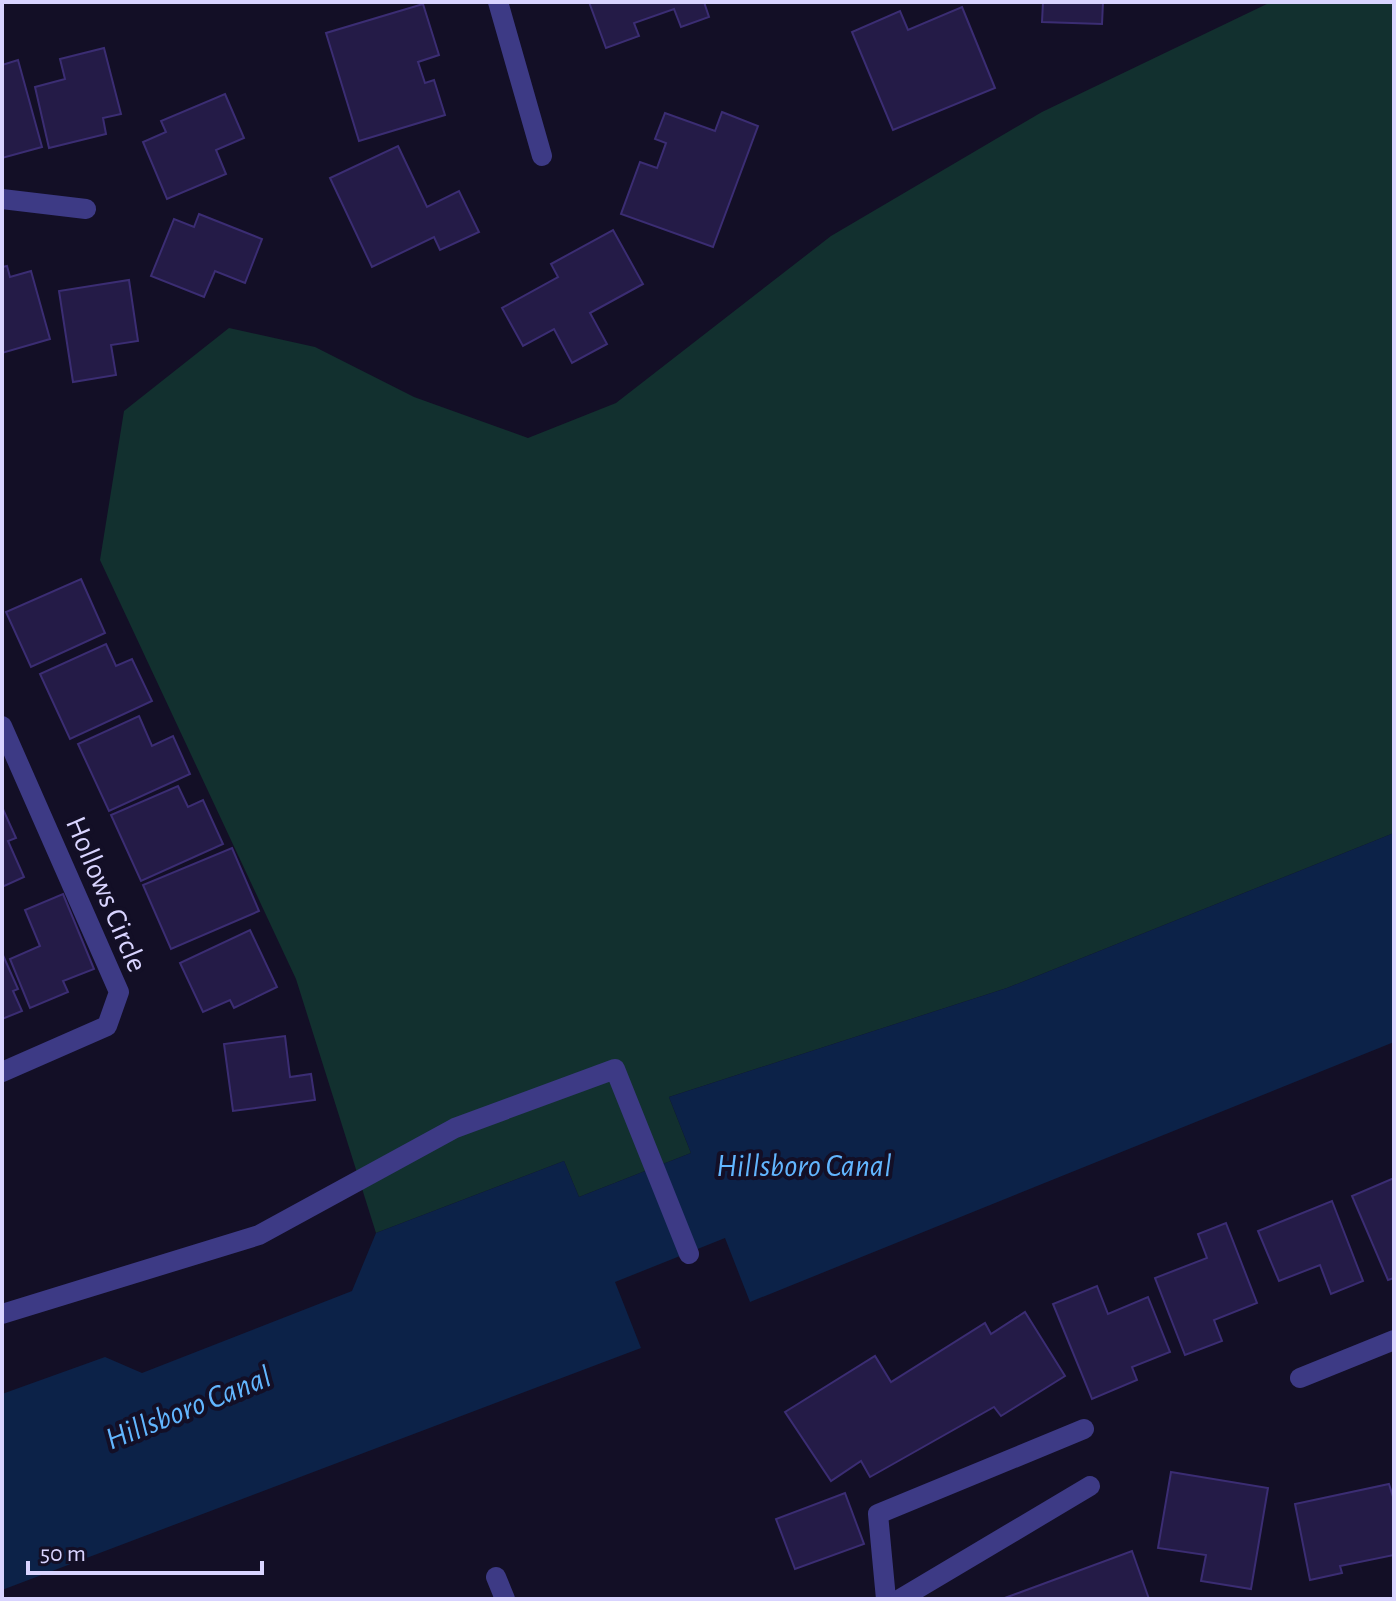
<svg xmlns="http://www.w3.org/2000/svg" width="1396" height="1601" viewBox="0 0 1396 1601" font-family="'Alegreya Sans',sans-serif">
<rect width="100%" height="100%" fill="#130f26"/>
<!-- green -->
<path fill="#12302f" d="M 1271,2 L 1394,2 L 1394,833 L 1007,988 L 669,1097 L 691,1153 L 579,1197 L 564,1161 L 376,1233 L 296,979 L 100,560 L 124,411 L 229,328 L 315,347 L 414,397 L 528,438 L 616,403 L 831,236 L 1042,112 Z"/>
<!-- water -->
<path fill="#0c2248" d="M 1394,833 L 1394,1042 L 750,1302 L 725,1238 L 615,1282 L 641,1348 L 2,1590 L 2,1394 L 105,1357 L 142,1373 L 352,1291 L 376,1233 L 564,1161 L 579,1197 L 691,1153 L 669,1097 L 1007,988 Z"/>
<!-- building -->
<g fill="#241b47" stroke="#3b2d73" stroke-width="2">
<path d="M 589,2 L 704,2 L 709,17 L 681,27 L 674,9 L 634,23 L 639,36 L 606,48 Z"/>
<path d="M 1043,2 L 1103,2 L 1102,24 L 1042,22 Z"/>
<path d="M 423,4 L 439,55 L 418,62 L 425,83 L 434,80 L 445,115 L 359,141 L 326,33 Z"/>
<path d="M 962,7 L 995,88 L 893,130 L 852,32 L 900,11 L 908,30 Z"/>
<path d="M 104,48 L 121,114 L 103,118 L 106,134 L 49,148 L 35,87 L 65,79 L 60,59 Z"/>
<path d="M 18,60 L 42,147 L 2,158 L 2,65 Z"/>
<path d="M 225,94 L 244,138 L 216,150 L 226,174 L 167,199 L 143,142 L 166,132 L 161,121 Z"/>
<path d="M 722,112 L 758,126 L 713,247 L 621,214 L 640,162 L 657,168 L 666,143 L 655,139 L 665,113 L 715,131 Z"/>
<path d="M 398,146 L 427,207 L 459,191 L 479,232 L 440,250 L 434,237 L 372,267 L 330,178 Z"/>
<path d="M 199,214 L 262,239 L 245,283 L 215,271 L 204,297 L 151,276 L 174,219 L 194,227 Z"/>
<path d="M 613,230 L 643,284 L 590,313 L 607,344 L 572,363 L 554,329 L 523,346 L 502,308 L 558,277 L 551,264 Z"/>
<path d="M 7,266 L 10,277 L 31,271 L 50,339 L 2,353 L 2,267 Z"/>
<path d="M 129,280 L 138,341 L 111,345 L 116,375 L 73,382 L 59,291 Z"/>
<path d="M 81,579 L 105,633 L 31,667 L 6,612 Z"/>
<path d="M 106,644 L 116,666 L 132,659 L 152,701 L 70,739 L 40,674 Z"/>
<path d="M 139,716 L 152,746 L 173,736 L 190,774 L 109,811 L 78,744 Z"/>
<path d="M 178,786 L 188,807 L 203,800 L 223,844 L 141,881 L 111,815 Z"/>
<path d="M 2,807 L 16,838 L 8,841 L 24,877 L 2,887 Z"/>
<path d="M 232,848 L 259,911 L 171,949 L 143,885 Z"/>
<path d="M 63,894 L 94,969 L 63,981 L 68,992 L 30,1008 L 10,959 L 40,946 L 25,910 Z"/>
<path d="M 250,930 L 277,987 L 234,1008 L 230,1000 L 203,1012 L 180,963 Z"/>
<path d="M 2,953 L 18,989 L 13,991 L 22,1011 L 2,1019 Z"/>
<path d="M 285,1036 L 290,1077 L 311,1074 L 315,1100 L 233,1111 L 224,1044 Z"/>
<path d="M 1394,1178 L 1394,1278 L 1388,1280 L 1352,1196 Z"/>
<path d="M 1332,1201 L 1363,1281 L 1331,1294 L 1320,1265 L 1279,1281 L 1258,1231 Z"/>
<path d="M 1226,1223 L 1257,1303 L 1214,1320 L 1222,1341 L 1185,1355 L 1155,1278 L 1207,1258 L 1198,1234 Z"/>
<path d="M 1097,1286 L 1108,1314 L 1148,1297 L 1170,1352 L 1132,1367 L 1137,1380 L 1092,1399 L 1053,1304 Z"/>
<path d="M 1025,1312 L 1065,1376 L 1001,1416 L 994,1407 L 870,1477 L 861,1461 L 831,1481 L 785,1412 L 875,1356 L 891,1382 L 985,1323 L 991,1334 Z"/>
<path d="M 1171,1472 L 1268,1488 L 1251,1589 L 1201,1581 L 1206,1555 L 1158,1548 Z"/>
<path d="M 1389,1484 L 1394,1500 L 1394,1555 L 1340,1566 L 1342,1573 L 1310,1580 L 1295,1504 Z"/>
<path d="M 845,1493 L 864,1544 L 795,1569 L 776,1519 Z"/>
<path d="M 1132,1551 L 1149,1599 L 1002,1599 Z"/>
</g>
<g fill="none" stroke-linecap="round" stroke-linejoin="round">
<!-- minor -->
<g stroke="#3d3a85" stroke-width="20">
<path d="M 498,2 L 542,156"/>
<path d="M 2,199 L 86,209"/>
<path d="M 2,726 L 119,992 L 107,1026 L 2,1072"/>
<path d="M 2,1314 L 259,1235 L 455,1128 L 615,1069 L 689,1254"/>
<path d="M 1300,1378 L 1394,1340"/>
<path d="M 496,1577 L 505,1599"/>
<path d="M 886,1599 L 878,1514 L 1084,1429"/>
<path d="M 900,1599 L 1090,1486"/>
</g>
</g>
<g text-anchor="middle" stroke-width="8" stroke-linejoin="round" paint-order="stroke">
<!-- street labels -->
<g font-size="30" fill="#d9d4ff" stroke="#130f26">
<text transform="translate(107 894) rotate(67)" y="10">Hollows Circle</text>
</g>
<!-- water labels -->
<g font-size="32" font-style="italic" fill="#62b6ff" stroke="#130f26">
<text x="804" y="1176">Hillsboro Canal</text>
<text transform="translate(188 1407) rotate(-22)" y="11">Hillsboro Canal</text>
</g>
</g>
<!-- border -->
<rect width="1396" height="1601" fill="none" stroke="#d9d4ff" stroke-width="8"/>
<!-- scale -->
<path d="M28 1561v12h234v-12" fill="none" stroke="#d9d4ff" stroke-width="4"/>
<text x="40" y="1561" font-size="24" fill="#d9d4ff" stroke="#130f26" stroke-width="6" paint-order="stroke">50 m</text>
</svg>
